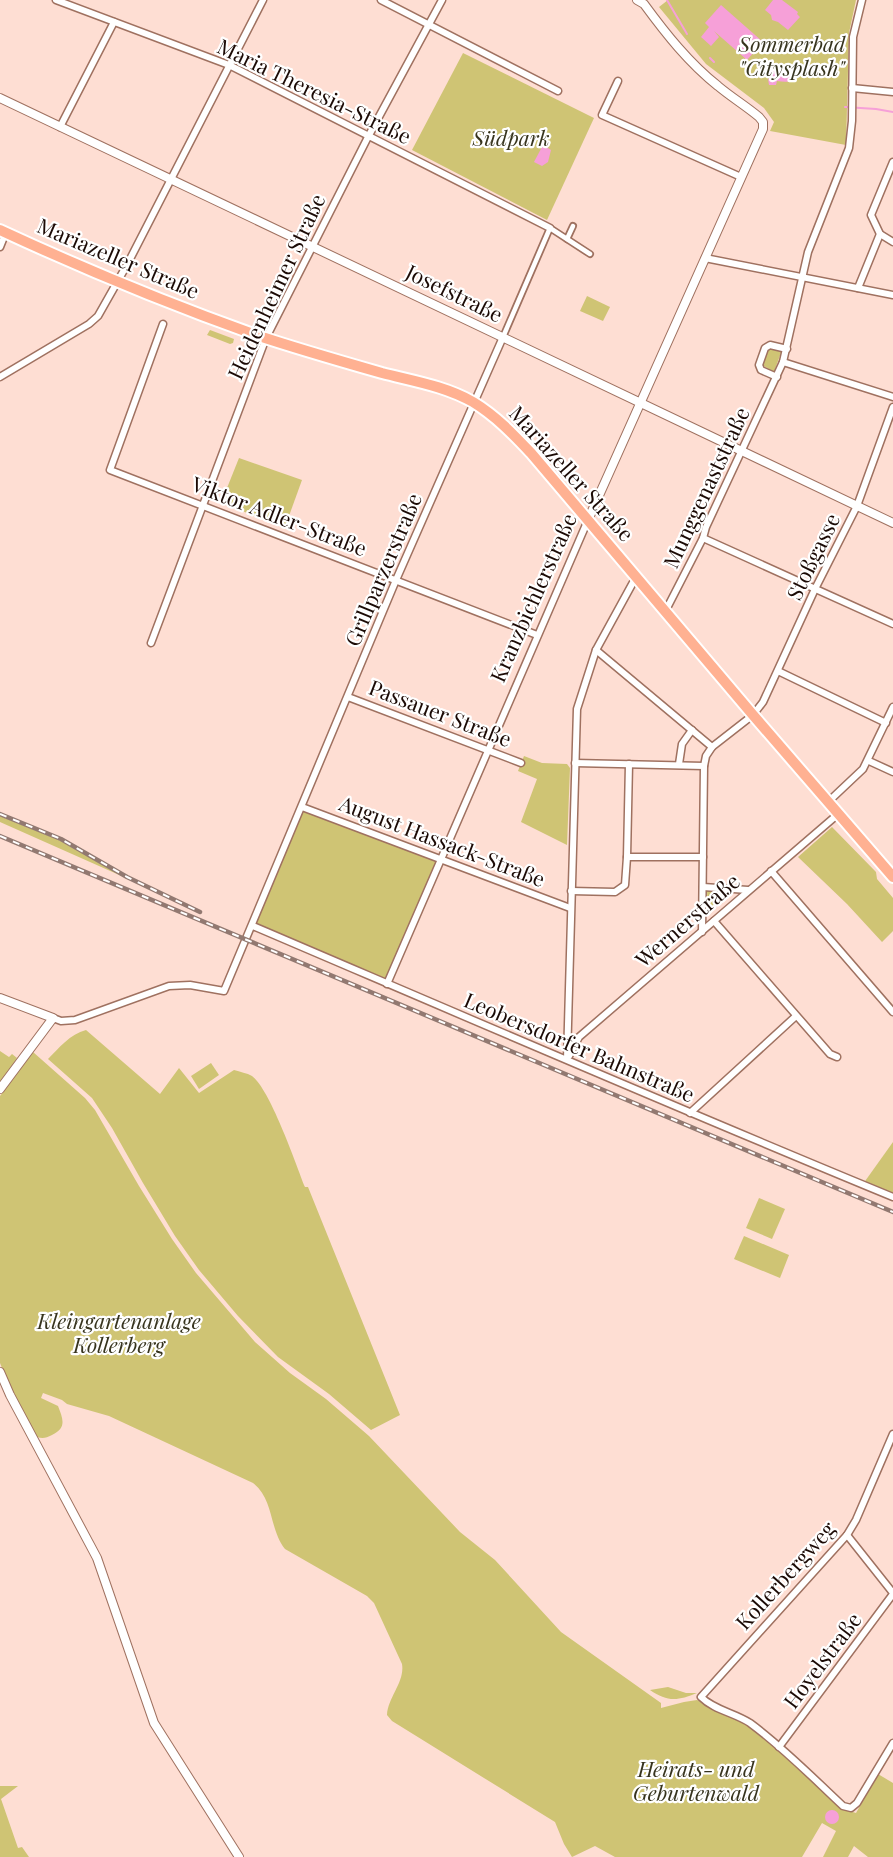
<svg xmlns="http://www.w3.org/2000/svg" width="893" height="1857" viewBox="0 0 893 1857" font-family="'Playfair Display',serif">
<rect width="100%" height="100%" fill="#feded3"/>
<!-- green -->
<g fill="#cfc474">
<path d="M 668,0 L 856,0 L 849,33 L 846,145 L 770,131 L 774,122 L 764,108 L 706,64 L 659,7 Z"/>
<path d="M 463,53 L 594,118 L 547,220 L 412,150 Z"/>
<path d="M 587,296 L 610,307 L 603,321 L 580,311 Z"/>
<path d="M 210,330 L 234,339 L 233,343 L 230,344 L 207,335 Z"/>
<path d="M 771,347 L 782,350 L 774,372 L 762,365 L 767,349 Z"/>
<path d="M 239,458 L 302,480 L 285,527 L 221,503 Z"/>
<path d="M 524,756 L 542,763 L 567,764 L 570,768 L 567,845 L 521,822 L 537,779 L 518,771 Z"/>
<path d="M 302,807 L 441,860 L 387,984 L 253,926 Z"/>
<path d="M 0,816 L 59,840 L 126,878 L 0,822 Z"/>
<path d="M 832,827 L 876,872 L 877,879 L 893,898 L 893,931 L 882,942 L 847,904 L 798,857 Z"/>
<path d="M 728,890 L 731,893 L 721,902 L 718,899 L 713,903 L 715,907 L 708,911 L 707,891 Z"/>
<path d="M 86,1030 L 160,1094 L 179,1068 L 199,1093 L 234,1070 C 240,1072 247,1073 252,1076 C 270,1089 296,1164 305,1187 L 308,1187 L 400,1415 L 371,1430 L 329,1394 L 278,1357 L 238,1316 L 199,1270 L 175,1236 L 143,1183 L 112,1128 L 92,1098 L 48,1059 C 59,1048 70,1034 86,1030 Z"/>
<path d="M 0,1051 L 9,1057 L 12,1054 L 17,1058 L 0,1084 Z"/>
<path d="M 33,1052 L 85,1098 L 95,1110 L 139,1186 L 172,1239 L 196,1273 L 255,1342 L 290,1373 L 326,1399 L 369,1436 L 460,1532 L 495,1560 L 561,1632 L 661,1703 L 661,1708 L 684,1702 L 697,1700 L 744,1722 L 778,1749 L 843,1809 L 856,1813 L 878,1774 L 893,1783 L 893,1857 L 868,1857 L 854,1846 L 848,1857 L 823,1857 L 836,1831 L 822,1823 L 802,1857 L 615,1857 L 595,1846 L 572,1857 L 564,1844 L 555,1822 L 392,1721 L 387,1715 C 388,1697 405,1682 402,1664 L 374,1603 L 367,1596 L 285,1549 C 269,1529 274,1499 253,1483 L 109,1416 L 67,1404 L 62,1400 L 43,1393 L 41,1398 L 58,1406 C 63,1419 67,1428 52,1435 C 46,1438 43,1439 37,1437 L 8,1383 L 0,1363 L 0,1096 Z"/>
<path d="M 211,1063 L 219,1075 L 199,1089 L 191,1076 Z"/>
<path d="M 893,1142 L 893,1197 L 863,1184 Z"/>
<path d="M 759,1198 L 785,1209 L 772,1239 L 746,1228 Z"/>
<path d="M 744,1236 L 789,1255 L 780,1278 L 734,1259 Z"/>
<path d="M 668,1687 L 686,1693 L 697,1693 C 678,1701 667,1702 650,1690 Z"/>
<path d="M 0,1786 L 18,1786 L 1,1799 L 18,1848 L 22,1847 L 29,1857 L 0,1857 Z"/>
</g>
<!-- water -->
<g fill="#f6a0d8">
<path d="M 773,0 L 782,0 L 798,12 L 797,14 L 800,17 L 788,30 L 778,22 L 772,20 L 771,15 L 765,10 Z"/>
<path d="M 721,5 L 763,42 L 747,60 L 714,31 L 719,37 L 711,46 L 701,37 L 709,27 L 705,23 Z"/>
<path d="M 771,64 L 775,66 L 775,77 L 780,74 L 784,68 L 791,69 L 794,72 C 795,84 785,82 777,81 L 776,85 L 769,85 L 768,79 L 772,77 L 772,74 L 769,74 Z"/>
<path d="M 543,145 L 551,150 L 548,162 L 542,166 L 534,162 Z"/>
<circle cx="832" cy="1817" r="7"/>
</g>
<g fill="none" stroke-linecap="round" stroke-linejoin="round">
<!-- stream -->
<g stroke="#f6a0d8" stroke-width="2">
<path d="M 667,0 L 687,34"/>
<path d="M 710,58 L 714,62"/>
<path d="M 845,107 L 876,109 L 893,112"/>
</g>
<!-- pedestrian casing -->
<g stroke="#9f7160" stroke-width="8">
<g id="pedestrian">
<path d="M 567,239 L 573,226"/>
<path d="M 503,337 L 550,228 L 590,254"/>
</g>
</g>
<!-- minor casing -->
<g stroke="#9f7160" stroke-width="9">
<g id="minor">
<path d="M 56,0 L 229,65 L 550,228"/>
<path d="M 381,0 L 558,91"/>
<path d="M 618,81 L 602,115 L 741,177"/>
<path d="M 852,88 L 893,92"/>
<path d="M 60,127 L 114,22"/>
<path d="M 893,162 L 871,215 L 880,234 L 893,242"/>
<path d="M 0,247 L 6,232"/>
<path d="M 705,258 L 893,295"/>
<path d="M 858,288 L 880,234"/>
<path d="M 163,324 L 110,470 L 537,635"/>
<path d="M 783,362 L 893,397"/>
<path d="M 0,377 L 89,324 L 98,316 L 128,263 L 263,0"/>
<path d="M 777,377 L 761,370 L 759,365 L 765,348 L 770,345 L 787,349"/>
<path d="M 703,538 L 893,624"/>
<path d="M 665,612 L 703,538 L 706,527 L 783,362 L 808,252 L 849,148 L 852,121 L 853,37 L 862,0"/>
<path d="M 151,643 L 266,338 L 368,137 L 442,0"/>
<path d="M 596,650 L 712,747"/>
<path d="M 778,671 L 886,723"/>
<path d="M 348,697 L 521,763"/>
<path d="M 869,761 L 893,772"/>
<path d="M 575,763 L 704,766"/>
<path d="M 679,764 L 682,744 L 692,730"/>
<path d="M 828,802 L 863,769 L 893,707"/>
<path d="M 302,807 L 570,908"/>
<path d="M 627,857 L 703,857"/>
<path d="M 771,871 L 893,1012"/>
<path d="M 703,887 L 748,890"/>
<path d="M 571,891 L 615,892 L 625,885 L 627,857 L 629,764"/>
<path d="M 714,921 L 830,1054 L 837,1057"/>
<path d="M 253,926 C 466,1017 679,1109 893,1197"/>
<path d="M 702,932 L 704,766 L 706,756 L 712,747 L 753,715 L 763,702 L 815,589 L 857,506 L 893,407"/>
<path d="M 387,984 L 588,520"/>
<path d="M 53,1018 L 61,1021 L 75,1020 L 169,986 L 190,985 L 224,991 L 396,580 L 503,337"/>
<path d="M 569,1056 L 579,1037 L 837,815"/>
<path d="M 567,1059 L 577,709 L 596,650 L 636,577"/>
<path d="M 690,1113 L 796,1016"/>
<path d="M 893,1434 L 856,1520 L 847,1535 L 701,1697 C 714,1710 735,1713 750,1723 C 784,1748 813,1778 843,1806 L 851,1808 L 857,1803 L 893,1743"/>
<path d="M 847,1535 L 893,1593"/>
<path d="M 779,1747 L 893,1594"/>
</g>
</g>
<!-- tertiary casing -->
<g stroke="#9f7160" stroke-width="10">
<g id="tertiary">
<path d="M 0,98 L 893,523"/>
<path d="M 588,520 L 763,129 L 763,122 L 759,117 C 746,106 731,97 718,86 C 689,63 666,34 644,4 L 637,0"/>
<path d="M 0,998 L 53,1018 L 0,1089"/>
<path d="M 0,1372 L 10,1395 L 97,1558 L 154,1723 L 239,1857"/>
</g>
</g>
<!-- primary casing -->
<g stroke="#fff" stroke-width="14">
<path id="primary" d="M 0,230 C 84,269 169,304 256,335 C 298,349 340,361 382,373 C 413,381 445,386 473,402 C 496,416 513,434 531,453 L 753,715 L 893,877"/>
</g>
<!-- pedestrian -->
<use href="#pedestrian" stroke="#fff" stroke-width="4.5"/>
<!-- minor -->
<use href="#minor" stroke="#fff" stroke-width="6"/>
<!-- tertiary -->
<use href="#tertiary" stroke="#fff" stroke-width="8"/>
<!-- primary -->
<use href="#primary" stroke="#ffb192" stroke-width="10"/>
<!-- rail casing -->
<g stroke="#927971" stroke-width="4.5">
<g id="rail">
<path d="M 0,814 L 61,839 L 127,877 L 200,912"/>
<path d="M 0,836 L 893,1212"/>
</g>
</g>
<!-- rail -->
<use href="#rail" stroke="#fff" stroke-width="2" stroke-dasharray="7" stroke-linecap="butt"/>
</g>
<g text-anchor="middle" stroke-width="4.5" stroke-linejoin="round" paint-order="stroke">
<!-- park labels -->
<g font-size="21" font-style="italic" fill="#37341e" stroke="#fff">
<text x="792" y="52">Sommerbad<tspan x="792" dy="24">"Citysplash"</tspan></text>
<text x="511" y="146">Südpark</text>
<text x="119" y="1329">Kleingartenanlage<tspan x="119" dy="24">Kollerberg</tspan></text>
<text x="696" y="1777">Heirats- und<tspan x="696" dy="24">Geburtenwald</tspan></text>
</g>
<!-- street labels -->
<g font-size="21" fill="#1b0a05" stroke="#fff">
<text transform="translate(314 92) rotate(26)" y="7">Maria Theresia-Straße</text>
<text transform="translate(118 259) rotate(23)" y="7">Mariazeller Straße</text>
<text transform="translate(277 287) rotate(-65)" y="7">Heidenheimer Straße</text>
<text transform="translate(454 294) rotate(26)" y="7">Josefstraße</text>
<text transform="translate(571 474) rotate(48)" y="7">Mariazeller Straße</text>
<text transform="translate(707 488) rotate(-65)" y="7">Munggenaststraße</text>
<text transform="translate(279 517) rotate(21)" y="7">Viktor Adler-Straße</text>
<text transform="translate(814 557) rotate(-64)" y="7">Stoßgasse</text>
<text transform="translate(384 570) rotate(-67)" y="7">Grillparzerstraße</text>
<text transform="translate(534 598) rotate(-66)" y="7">Kranzbichlerstraße</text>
<text transform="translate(440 714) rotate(21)" y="7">Passauer Straße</text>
<text transform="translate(442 842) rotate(21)" y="7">August Hassack-Straße</text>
<text transform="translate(688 921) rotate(-41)" y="7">Wernerstraße</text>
<text transform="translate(579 1048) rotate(23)" y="7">Leobersdorfer Bahnstraße</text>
<text transform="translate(786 1576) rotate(-48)" y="7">Kollerbergweg</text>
<text transform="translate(823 1661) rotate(-53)" y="7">Hoyelstraße</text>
</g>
</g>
</svg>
